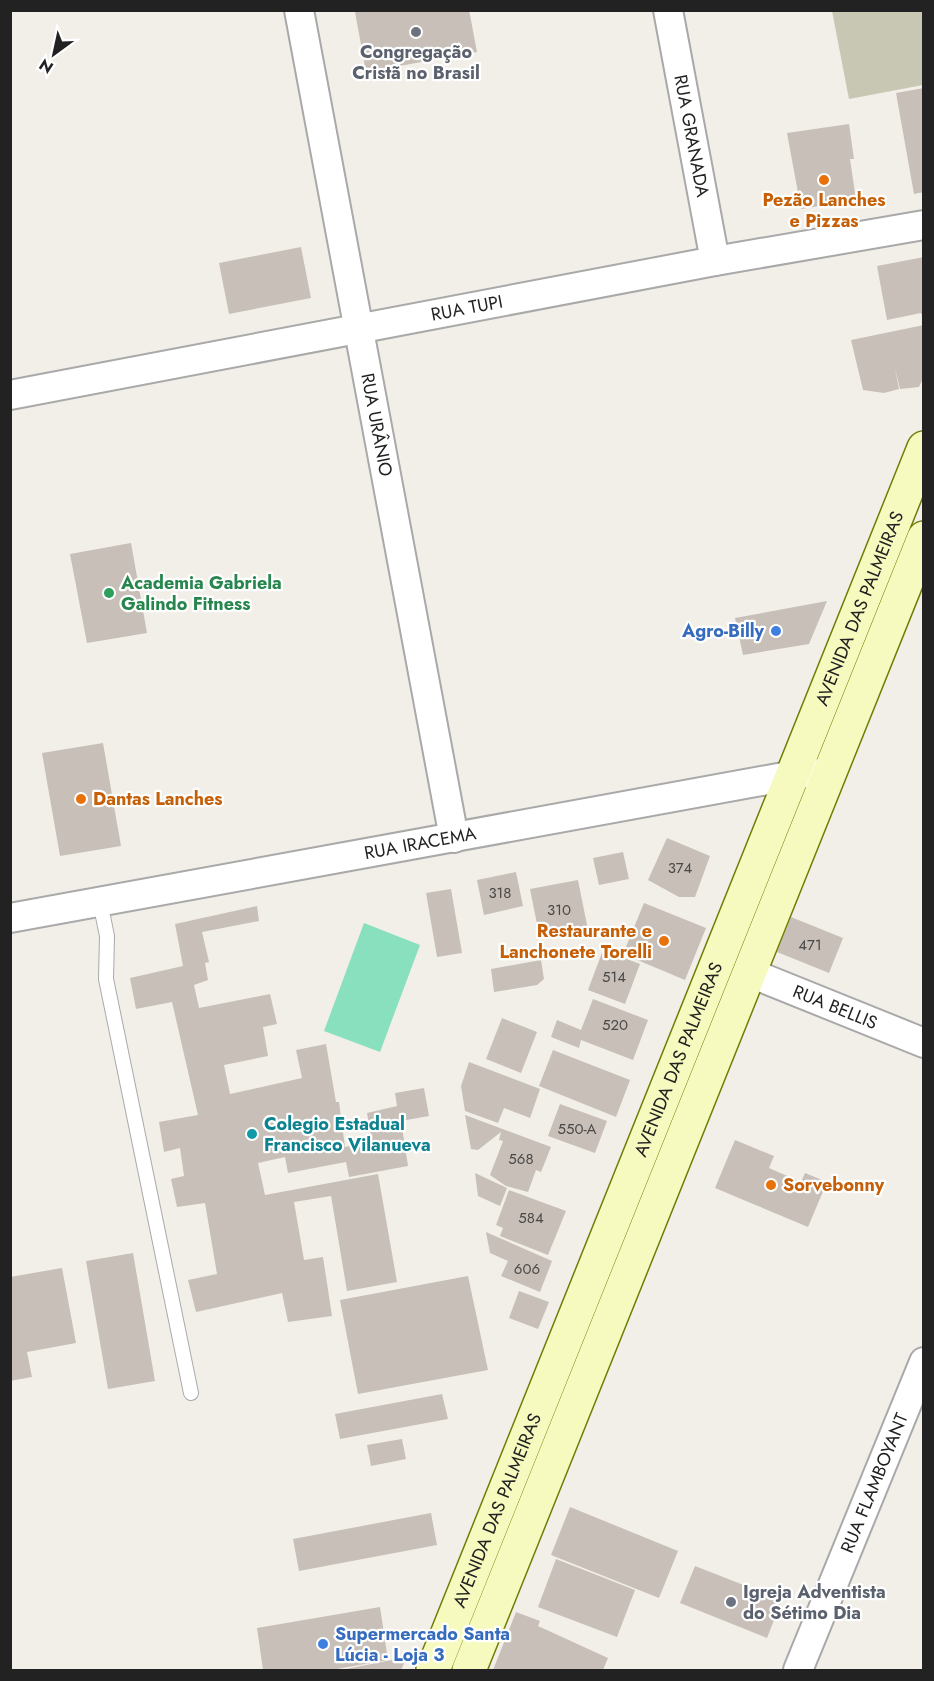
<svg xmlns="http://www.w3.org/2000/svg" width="934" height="1681" viewBox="0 0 934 1681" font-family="Jost,sans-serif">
<rect width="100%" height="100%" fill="#f2efe9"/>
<!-- construction -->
<path fill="#c7c7b4" d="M 832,11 L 923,11 L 923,85 L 849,99 Z"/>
<!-- pitch -->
<path fill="#88e0be" d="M 364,923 L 420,945 L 380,1052 L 324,1031 Z"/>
<!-- building -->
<g fill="#c7bfb8">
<path d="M 364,10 L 469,10 L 477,52 L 366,72 L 355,12 Z"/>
<path d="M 924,88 L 924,192 L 914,194 L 896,93 Z"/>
<path d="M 849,124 L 854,159 L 850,159 L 856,200 L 801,209 L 787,133 Z"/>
<path d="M 301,247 L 311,298 L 229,314 L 219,263 Z"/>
<path d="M 924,257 L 924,320 L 921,313 L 887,320 L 877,266 Z"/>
<path d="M 924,325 L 924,376 L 919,387 L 900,389 L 895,368 L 899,389 L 884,393 L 863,390 L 851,340 Z"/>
<path d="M 131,543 L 147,633 L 87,643 L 70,554 Z"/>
<path d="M 827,601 L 809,644 L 743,655 L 735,618 Z"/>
<path d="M 103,743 L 121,846 L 60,856 L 42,753 Z"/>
<path d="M 667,838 L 710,856 L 695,897 L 679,897 L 648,880 Z"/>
<path d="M 623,852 L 629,879 L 599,885 L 593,858 Z"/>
<path d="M 516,872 L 523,906 L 484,915 L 477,880 Z"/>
<path d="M 578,880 L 588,930 L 540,939 L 530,889 Z"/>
<path d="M 451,889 L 462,953 L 437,957 L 426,893 Z"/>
<path d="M 644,903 L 706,928 L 685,980 L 623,954 Z"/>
<path d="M 257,906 L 259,921 L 202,932 L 209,962 L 205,963 L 208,980 L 194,985 L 199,1008 L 270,994 L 277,1024 L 263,1027 L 268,1056 L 224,1065 L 230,1094 L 302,1078 L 296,1050 L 326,1044 L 336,1102 L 339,1102 L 345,1147 L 372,1141 L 367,1113 L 397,1106 L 395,1093 L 424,1088 L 429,1116 L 401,1121 L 408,1166 L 349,1177 L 346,1162 L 288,1173 L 285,1157 L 258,1163 L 265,1195 L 378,1174 L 397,1282 L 347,1291 L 331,1196 L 294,1202 L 304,1260 L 323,1257 L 332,1316 L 288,1322 L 282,1293 L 196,1312 L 188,1280 L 217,1274 L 205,1203 L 177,1207 L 171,1179 L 184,1176 L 180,1148 L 164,1152 L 159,1122 L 198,1115 L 172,1002 L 136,1009 L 130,978 L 183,966 L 175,924 Z"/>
<path d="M 791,917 L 843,938 L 829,973 L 777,952 Z"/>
<path d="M 603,950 L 640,964 L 625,1004 L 588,990 Z"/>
<path d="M 541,960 L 544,979 L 537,985 L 494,992 L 491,969 Z"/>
<path d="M 593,999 L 648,1020 L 633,1060 L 581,1040 L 579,1048 L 551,1037 L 557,1020 L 581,1030 Z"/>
<path d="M 502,1018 L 537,1032 L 521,1073 L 486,1059 Z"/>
<path d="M 553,1050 L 630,1080 L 616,1117 L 539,1086 Z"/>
<path d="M 469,1062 L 540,1089 L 530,1118 L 504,1108 L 498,1123 L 465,1111 L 461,1086 Z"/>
<path d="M 560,1104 L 607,1121 L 595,1153 L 548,1136 Z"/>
<path d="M 465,1115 L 551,1147 L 541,1172 L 536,1170 L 528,1192 L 506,1186 L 490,1175 L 503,1141 L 499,1140 L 501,1132 L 478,1150 L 471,1149 Z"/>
<path d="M 735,1140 L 774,1156 L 769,1168 L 801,1182 L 805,1173 L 827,1182 L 808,1227 L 715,1188 Z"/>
<path d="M 475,1173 L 507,1188 L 500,1206 L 478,1196 Z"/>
<path d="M 509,1190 L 566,1211 L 548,1255 L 500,1236 L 503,1228 L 496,1225 Z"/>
<path d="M 486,1232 L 552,1261 L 540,1292 L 501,1276 L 508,1261 L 490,1253 Z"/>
<path d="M 133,1253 L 155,1381 L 108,1389 L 86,1261 Z"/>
<path d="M 62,1268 L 76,1343 L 27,1352 L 32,1377 L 10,1381 L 10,1277 Z"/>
<path d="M 468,1276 L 488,1370 L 358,1394 L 340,1300 Z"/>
<path d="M 519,1291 L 549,1302 L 538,1329 L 509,1318 Z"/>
<path d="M 442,1394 L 448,1419 L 340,1439 L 335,1414 Z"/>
<path d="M 402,1439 L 406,1459 L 371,1466 L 367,1445 Z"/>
<path d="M 570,1507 L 678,1551 L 659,1598 L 551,1555 Z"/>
<path d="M 431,1513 L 437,1545 L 299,1571 L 293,1539 Z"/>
<path d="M 556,1559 L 635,1590 L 617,1637 L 538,1607 Z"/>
<path d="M 695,1566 L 782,1600 L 767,1638 L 680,1603 Z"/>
<path d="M 380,1607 L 388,1660 L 331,1670 L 263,1670 L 257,1628 Z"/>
<path d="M 516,1612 L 540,1621 L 538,1626 L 608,1658 L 603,1670 L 493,1670 Z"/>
<path d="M 407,1657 L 401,1670 L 346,1670 L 346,1669 Z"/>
</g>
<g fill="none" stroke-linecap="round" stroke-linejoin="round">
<!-- lane casing -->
<g stroke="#a9a9a9" stroke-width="16">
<path id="lane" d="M 100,902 L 107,936 L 106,979 L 191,1393"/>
</g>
<!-- street casing -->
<g stroke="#a9a9a9" stroke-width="32">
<g id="street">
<path id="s1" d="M 299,10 L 454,838"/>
<path id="s2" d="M 668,10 L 715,261"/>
<path id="s3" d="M 10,395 L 715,261 L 924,225"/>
<path id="s4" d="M 10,918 L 811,772"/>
<path id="s5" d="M 748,972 L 924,1043"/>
<path id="s6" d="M 798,1670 L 924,1362"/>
</g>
</g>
<!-- secondary casing -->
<g stroke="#707d05" stroke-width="36">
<g id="secondary">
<path id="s7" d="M 433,1670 L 924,448"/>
<path d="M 469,1670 L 924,538"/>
</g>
</g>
<!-- lane -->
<use href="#lane" stroke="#fff" stroke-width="14"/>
<!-- street -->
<use href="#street" stroke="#fff" stroke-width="28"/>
<!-- secondary -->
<use href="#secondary" stroke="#f7fabf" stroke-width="33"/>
</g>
<!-- markers -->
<g fill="#6b7280" stroke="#fff" stroke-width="2">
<circle cx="416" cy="32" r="6"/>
<circle cx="731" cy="1602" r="6"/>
</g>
<g fill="#e8710a" stroke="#fff" stroke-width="2">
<circle cx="824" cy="180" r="6"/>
<circle cx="81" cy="799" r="6"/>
<circle cx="664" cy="941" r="6"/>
<circle cx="771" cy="1185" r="6"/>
</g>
<circle fill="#2e9e5b" stroke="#fff" stroke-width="2" cx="109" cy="593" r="6"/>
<g fill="#3f7fe0" stroke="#fff" stroke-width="2">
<circle cx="776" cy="631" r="6"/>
<circle cx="323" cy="1644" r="6"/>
</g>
<circle fill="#0f9aa8" stroke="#fff" stroke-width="2" cx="252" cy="1134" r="6"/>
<g text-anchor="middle" stroke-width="4.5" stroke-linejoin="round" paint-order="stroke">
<!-- number labels -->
<g font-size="15" fill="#4b4948">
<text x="680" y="873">374</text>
<text x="500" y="898">318</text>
<text x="559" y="915">310</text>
<text x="810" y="950">471</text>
<text x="614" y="982">514</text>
<text x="615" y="1030">520</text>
<text x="577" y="1134">550-A</text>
<text x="521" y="1164">568</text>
<text x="531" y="1223">584</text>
<text x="527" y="1274">606</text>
</g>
<!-- worship labels -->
<g font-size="18" font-weight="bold" fill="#5b616d" stroke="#fff">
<text x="416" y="58">Congregação<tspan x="416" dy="21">Cristã no Brasil</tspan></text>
<text x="743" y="1598" text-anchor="start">Igreja Adventista<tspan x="743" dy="21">do Sétimo Dia</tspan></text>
</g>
<!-- street labels -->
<g font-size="18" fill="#222" stroke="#fff">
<text dy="6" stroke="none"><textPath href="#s2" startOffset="128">RUA GRANADA</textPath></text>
<text dy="6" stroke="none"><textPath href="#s3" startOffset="465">RUA TUPI</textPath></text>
<text dy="6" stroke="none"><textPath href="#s1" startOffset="422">RUA URÂNIO</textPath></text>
<text dy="6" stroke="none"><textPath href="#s7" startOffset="1144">AVENIDA DAS PALMEIRAS</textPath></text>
<text dy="6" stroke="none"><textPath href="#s4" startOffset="417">RUA IRACEMA</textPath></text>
<text dy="6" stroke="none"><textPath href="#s5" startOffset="94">RUA BELLIS</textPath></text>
<text dy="6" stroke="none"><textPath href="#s7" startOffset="658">AVENIDA DAS PALMEIRAS</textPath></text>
<text dy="6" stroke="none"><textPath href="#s6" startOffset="202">RUA FLAMBOYANT</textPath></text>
<text dy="6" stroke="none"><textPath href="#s7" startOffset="172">AVENIDA DAS PALMEIRAS</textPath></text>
</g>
<!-- food labels -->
<g font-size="18" font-weight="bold" fill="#c56008" stroke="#fff" text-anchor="start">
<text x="824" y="206" text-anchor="middle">Pezão Lanches<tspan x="824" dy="21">e Pizzas</tspan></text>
<text x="93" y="805">Dantas Lanches</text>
<text x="652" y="937" text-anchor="end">Restaurante e<tspan x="652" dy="21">Lanchonete Torelli</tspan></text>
<text x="783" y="1191">Sorvebonny</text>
</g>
<!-- leisure labels -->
<g font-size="18" font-weight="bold" fill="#27864d" stroke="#fff" text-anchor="start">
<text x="121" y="589">Academia Gabriela<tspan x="121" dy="21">Galindo Fitness</tspan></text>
</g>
<!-- shop labels -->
<g font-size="18" font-weight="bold" fill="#366cbe" stroke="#fff" text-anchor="end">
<text x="764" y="637">Agro-Billy</text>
<text x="335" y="1640" text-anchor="start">Supermercado Santa<tspan x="335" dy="21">Lúcia - Loja 3</tspan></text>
</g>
<!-- culture labels -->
<g font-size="18" font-weight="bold" fill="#0d838f" stroke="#fff" text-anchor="start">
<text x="264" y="1130">Colegio Estadual<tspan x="264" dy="21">Francisco Vilanueva</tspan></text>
</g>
</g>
<!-- border -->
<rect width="934" height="1681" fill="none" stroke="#222222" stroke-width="24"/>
<!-- north arrow -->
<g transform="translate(54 54) rotate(213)" stroke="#ffffff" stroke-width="4.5" paint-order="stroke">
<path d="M0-4.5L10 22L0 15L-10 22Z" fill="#222222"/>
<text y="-9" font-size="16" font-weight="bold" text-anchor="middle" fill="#222222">N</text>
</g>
</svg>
